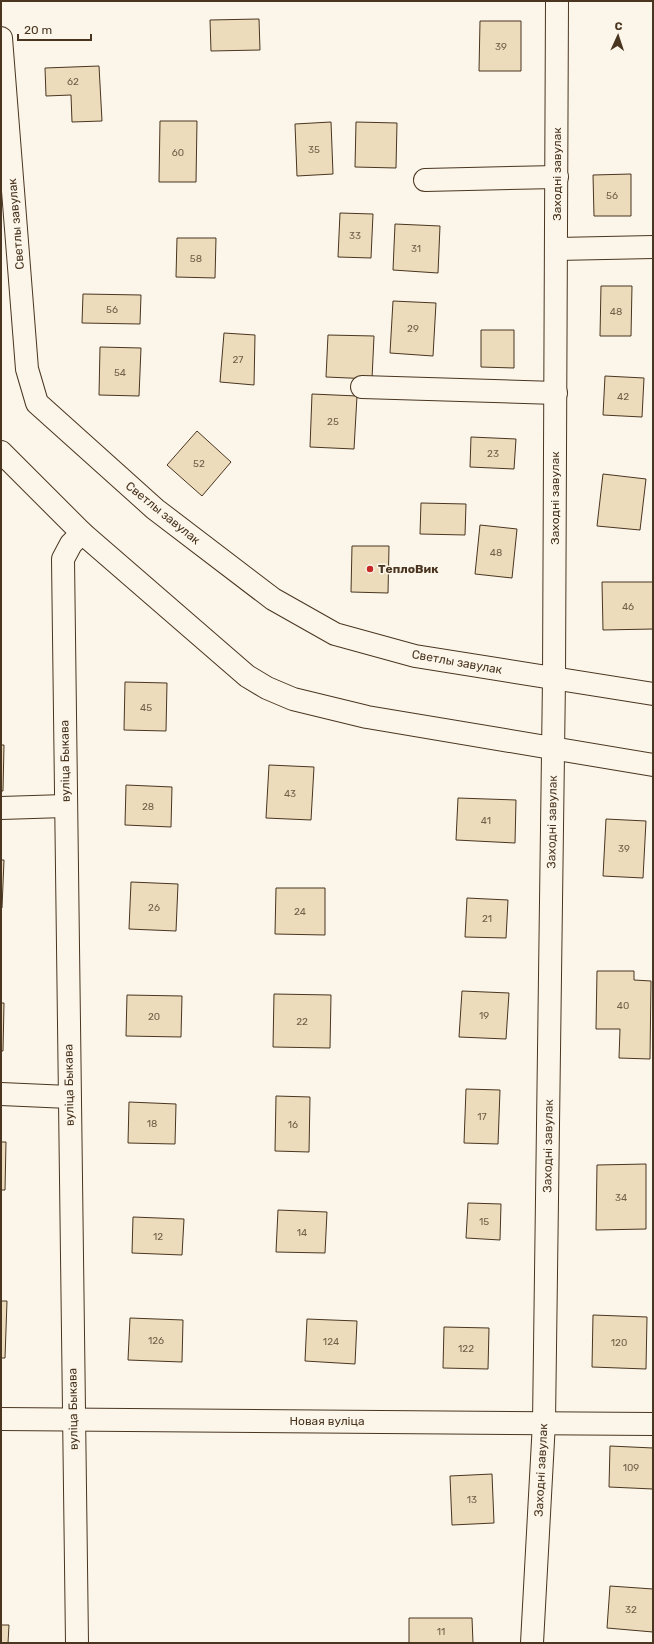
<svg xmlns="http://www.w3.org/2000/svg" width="654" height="1644" viewBox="0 0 654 1644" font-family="Rubik,sans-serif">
<rect width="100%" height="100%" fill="#fbf6e9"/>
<!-- building -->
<g fill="#ecdcbc" stroke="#4a3520">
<path d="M 259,19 L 260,50 L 211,51 L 210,20 Z"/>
<path d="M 480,21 L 521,21 L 521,71 L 479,71 Z"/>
<path d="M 99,66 L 102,121 L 72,122 L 71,95 L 46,96 L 45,68 Z"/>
<path d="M 160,121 L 197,121 L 196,182 L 159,182 Z"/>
<path d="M 331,122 L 333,174 L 297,176 L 295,124 Z"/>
<path d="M 356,122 L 397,123 L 396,168 L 355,167 Z"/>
<path d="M 631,174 L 631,216 L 594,216 L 593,175 Z"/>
<path d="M 340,213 L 373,214 L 371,258 L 338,257 Z"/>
<path d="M 395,224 L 440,226 L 438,273 L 393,270 Z"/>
<path d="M 177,238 L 216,238 L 215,278 L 176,277 Z"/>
<path d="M 601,286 L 632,286 L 631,336 L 600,336 Z"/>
<path d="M 83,294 L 141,295 L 140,324 L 82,323 Z"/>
<path d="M 393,301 L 436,303 L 433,356 L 390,353 Z"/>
<path d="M 481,330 L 514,330 L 514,368 L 481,367 Z"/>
<path d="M 224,333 L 255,335 L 254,385 L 220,382 Z"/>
<path d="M 328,335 L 374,336 L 372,379 L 326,377 Z"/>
<path d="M 100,347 L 141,348 L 139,396 L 99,395 Z"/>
<path d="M 605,376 L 644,378 L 642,417 L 603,415 Z"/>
<path d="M 312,394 L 357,396 L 354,449 L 310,447 Z"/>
<path d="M 197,431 L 231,462 L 202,496 L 167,465 Z"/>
<path d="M 471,437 L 516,439 L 514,469 L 470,467 Z"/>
<path d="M 603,474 L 646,479 L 640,530 L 597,526 Z"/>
<path d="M 421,503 L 466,504 L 465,535 L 420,534 Z"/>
<path d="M 480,525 L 517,529 L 512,578 L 475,574 Z"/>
<path d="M 352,546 L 389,546 L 388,593 L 351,592 Z"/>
<path d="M 602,582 L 653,582 L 653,629 L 603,630 Z"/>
<path d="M 125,682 L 167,683 L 166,731 L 124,730 Z"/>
<path d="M 1,745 L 4,745 L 3,791 L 1,791 Z"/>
<path d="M 269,765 L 314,767 L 311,820 L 266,818 Z"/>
<path d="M 126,785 L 172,787 L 171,827 L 125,825 Z"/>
<path d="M 458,798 L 516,800 L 515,843 L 456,840 Z"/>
<path d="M 606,819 L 646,821 L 643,878 L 603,876 Z"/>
<path d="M 1,860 L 4,860 L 2,908 L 1,907 Z"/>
<path d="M 131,882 L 178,884 L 176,931 L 129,929 Z"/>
<path d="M 276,888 L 325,888 L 325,935 L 275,934 Z"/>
<path d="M 467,898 L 508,900 L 506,938 L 465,937 Z"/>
<path d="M 597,971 L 634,971 L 634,980 L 651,981 L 650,1059 L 619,1058 L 620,1029 L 596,1029 Z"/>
<path d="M 462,991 L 509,993 L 506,1039 L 459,1037 Z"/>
<path d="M 274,994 L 331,995 L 330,1048 L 273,1047 Z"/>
<path d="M 127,995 L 182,996 L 181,1037 L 126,1036 Z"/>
<path d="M 1,1003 L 4,1003 L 3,1051 L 1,1051 Z"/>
<path d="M 466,1089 L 500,1090 L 498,1144 L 464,1143 Z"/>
<path d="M 276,1096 L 310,1097 L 309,1152 L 275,1151 Z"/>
<path d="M 129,1102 L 176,1104 L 175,1144 L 128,1143 Z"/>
<path d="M 1,1142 L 6,1142 L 5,1190 L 1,1190 Z"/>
<path d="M 646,1164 L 646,1229 L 596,1230 L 597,1165 Z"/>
<path d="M 468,1203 L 501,1204 L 500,1240 L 466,1238 Z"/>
<path d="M 278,1210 L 327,1212 L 325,1253 L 276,1252 Z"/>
<path d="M 133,1217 L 184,1219 L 182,1255 L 132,1253 Z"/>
<path d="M 1,1301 L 7,1301 L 5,1358 L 1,1358 Z"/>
<path d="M 593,1315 L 647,1317 L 646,1369 L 592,1367 Z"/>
<path d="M 130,1318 L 183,1320 L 182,1362 L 128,1360 Z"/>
<path d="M 307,1319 L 357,1321 L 355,1364 L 305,1361 Z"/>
<path d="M 444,1327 L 489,1328 L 488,1369 L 443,1368 Z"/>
<path d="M 610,1446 L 653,1448 L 653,1489 L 609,1487 Z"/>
<path d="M 492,1474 L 494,1523 L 452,1525 L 450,1476 Z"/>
<path d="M 610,1586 L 653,1589 L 653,1632 L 607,1628 Z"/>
<path d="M 409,1618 L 472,1618 L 473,1643 L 409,1643 Z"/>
<path d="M 1,1625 L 9,1625 L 8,1643 L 1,1643 Z"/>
</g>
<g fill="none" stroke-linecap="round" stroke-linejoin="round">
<!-- minor casing -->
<g stroke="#4a3520" stroke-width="24">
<g id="minor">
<path d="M 1,38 L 27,369 L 37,403 L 155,509 L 273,599 L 335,634 L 415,656 L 653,694"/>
<path d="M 425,180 L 557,177"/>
<path d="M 557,249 L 653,247"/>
<path d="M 362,387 L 556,393"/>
<path d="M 1,452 L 82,533 L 247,676 L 267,688 L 293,699 L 367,717 L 653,765"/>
<path d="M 1,808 L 65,806"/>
<path d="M 1,1094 L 69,1097"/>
<path d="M 1,1419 L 653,1424"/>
<path d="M 77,1643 L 63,559 L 71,544 L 82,533"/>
<path d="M 532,1643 L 544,1422 L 554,679 L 557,1"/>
</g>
</g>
<!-- minor -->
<use href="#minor" stroke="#fbf6e9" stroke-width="22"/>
</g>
<!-- markers -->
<circle fill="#c62828" stroke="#fbf6e9" stroke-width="1.5" cx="370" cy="569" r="4"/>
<g text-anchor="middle" stroke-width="3" stroke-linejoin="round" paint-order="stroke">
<!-- number labels -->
<g font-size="10" fill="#725f47">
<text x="501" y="50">39</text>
<text x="73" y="85">62</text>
<text x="314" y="153">35</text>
<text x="178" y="156">60</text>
<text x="612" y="199">56</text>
<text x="355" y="239">33</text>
<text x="416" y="252">31</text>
<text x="196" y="262">58</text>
<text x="112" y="313">56</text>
<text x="616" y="315">48</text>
<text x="413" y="332">29</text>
<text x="238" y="363">27</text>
<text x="120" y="376">54</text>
<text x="623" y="400">42</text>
<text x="333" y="425">25</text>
<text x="493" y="457">23</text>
<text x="199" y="467">52</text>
<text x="496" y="556">48</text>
<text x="628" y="610">46</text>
<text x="146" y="711">45</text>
<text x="290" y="797">43</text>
<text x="148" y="810">28</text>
<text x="486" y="824">41</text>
<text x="624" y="852">39</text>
<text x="154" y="911">26</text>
<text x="300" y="915">24</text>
<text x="487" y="922">21</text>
<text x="623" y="1009">40</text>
<text x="484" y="1019">19</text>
<text x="154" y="1020">20</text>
<text x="302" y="1025">22</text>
<text x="482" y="1120">17</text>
<text x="152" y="1127">18</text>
<text x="293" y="1128">16</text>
<text x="621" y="1201">34</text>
<text x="484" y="1225">15</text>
<text x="302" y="1236">14</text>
<text x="158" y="1240">12</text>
<text x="156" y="1344">126</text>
<text x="331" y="1345">124</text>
<text x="619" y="1346">120</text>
<text x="466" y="1352">122</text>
<text x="631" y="1471">109</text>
<text x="472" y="1503">13</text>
<text x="631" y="1613">32</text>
<text x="441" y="1635">11</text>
</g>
<!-- street labels -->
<g font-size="12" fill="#4a3520" stroke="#fbf6e9">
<text transform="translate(557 174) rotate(-90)" y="4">Заходні завулак</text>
<text transform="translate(16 224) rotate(-95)" y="4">Светлы завулак</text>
<text transform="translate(555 498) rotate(-90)" y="4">Заходні завулак</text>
<text transform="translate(163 513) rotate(39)" y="4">Светлы завулак</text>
<text transform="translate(457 662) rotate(10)" y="4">Светлы завулак</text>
<text transform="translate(65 761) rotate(-91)" y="4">вуліца Быкава</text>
<text transform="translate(552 822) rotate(-89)" y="4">Заходні завулак</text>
<text transform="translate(69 1085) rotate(-91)" y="4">вуліца Быкава</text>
<text transform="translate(548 1146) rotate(-89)" y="4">Заходні завулак</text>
<text transform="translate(73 1409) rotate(-91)" y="4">вуліца Быкава</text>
<text x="327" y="1425">Новая вуліца</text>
<text transform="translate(541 1470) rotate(-87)" y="4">Заходні завулак</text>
</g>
<!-- poi labels -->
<g font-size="12" font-weight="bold" fill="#4a3520" stroke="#fbf6e9" text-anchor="start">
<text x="378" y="573">ТеплоВик</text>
</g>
</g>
<!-- border -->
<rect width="654" height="1644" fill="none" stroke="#4a3520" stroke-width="4"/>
<!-- north arrow -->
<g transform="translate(618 36) rotate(3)" stroke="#fbf6e9" stroke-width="3" paint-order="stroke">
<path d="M0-3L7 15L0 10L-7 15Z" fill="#4a3520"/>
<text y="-6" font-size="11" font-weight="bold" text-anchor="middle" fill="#4a3520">С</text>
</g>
<!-- scale -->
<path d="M18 34v6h73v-6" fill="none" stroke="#4a3520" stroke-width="2"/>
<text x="24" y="34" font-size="12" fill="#4a3520" stroke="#fbf6e9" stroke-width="3" paint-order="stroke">20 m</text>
</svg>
